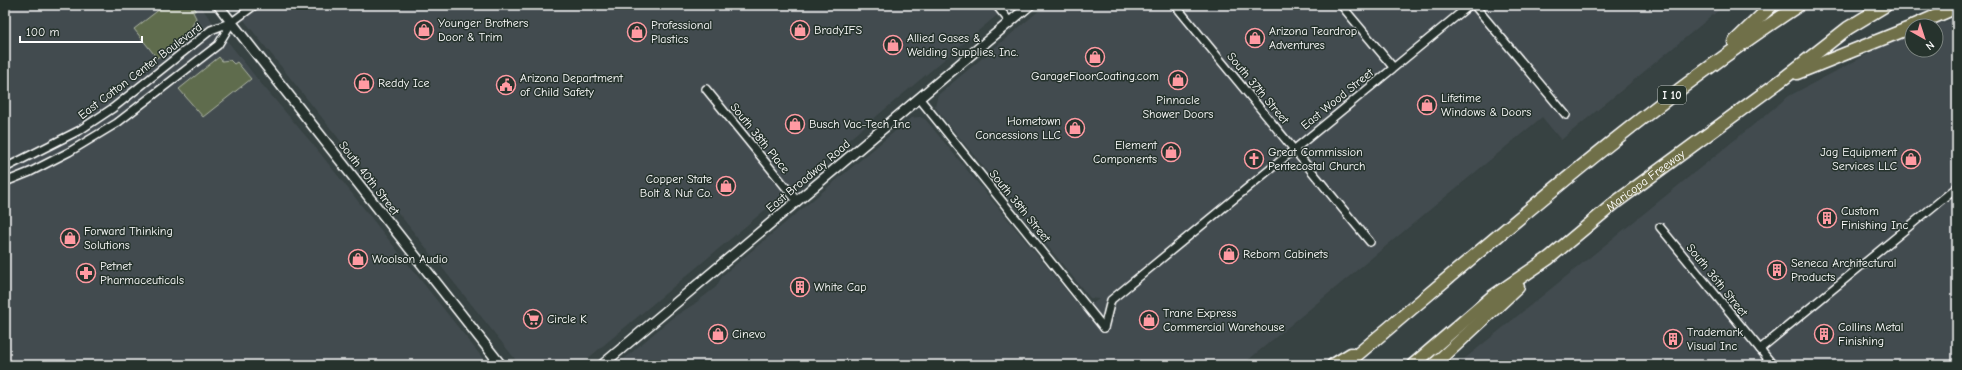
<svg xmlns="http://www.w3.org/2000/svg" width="1962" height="370" viewBox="0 0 1962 370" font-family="'Comic Neue',sans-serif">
<rect width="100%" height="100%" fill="#374242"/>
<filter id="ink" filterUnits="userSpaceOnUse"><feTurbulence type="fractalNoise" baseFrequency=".025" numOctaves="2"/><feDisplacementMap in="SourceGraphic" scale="8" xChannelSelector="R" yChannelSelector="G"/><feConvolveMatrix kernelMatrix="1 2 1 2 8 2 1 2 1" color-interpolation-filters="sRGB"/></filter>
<g filter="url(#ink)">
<!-- built -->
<g fill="#434c50">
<path d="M 5,5 L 199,5 L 258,80 L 315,147 L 488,365 L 5,365 Z"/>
<path d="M 232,5 L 1009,5 L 580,365 L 520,365 Z"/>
<path d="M 1046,5 L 1725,5 L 1561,140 L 1542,117 L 1242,365 L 617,365 L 672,318 L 693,305 L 716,287 L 723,275 L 911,118 L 920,117 L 925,119 L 1083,311 L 1099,299 L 1090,298 L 938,111 L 935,106 L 938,95 Z"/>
<path d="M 1957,19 L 1957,365 L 1457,365 L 1789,96 L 1912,31 L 1912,50 L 1936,50 L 1936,26 L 1930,26 Z"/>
</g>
<!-- green -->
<g fill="#5f6c4e" stroke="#afb6a6">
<path d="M 165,5 L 192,5 L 196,10 L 193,12 L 196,18 L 192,26 L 194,29 L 157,58 L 134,29 Z"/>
<path d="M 219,57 L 222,61 L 230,60 L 234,64 L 237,62 L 251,79 L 203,117 L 179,89 Z"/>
</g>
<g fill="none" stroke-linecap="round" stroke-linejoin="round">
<!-- street casing -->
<g stroke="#fff" stroke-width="10">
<g id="street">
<path d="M 996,5 L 1010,22"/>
<path d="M 1175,5 L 1370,242"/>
<path d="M 1341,5 L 1393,67"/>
<path d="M 1474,5 L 1566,115"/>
<path d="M 706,89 L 797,201"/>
<path d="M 919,98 L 1104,328"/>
<path d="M 5,168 L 80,130 L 113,108 L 211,30 L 232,22 L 255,5"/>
<path d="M 5,182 L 30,172 L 69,152 L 117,123 L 218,45 L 232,22"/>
<path d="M 1660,227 L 1773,365"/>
<path d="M 1104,328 L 1111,300 L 1470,5"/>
<path d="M 1760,349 L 1957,187"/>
</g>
</g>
<!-- secondary casing -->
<g stroke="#fff" stroke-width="12">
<g id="secondary">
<path d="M 218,5 L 501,365"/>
<path d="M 602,365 L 1030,5"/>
</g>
</g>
<!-- highway casing -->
<g stroke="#fff" stroke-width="15">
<g id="highway">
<path d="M 1913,26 L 1957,7"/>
<path d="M 1734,42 L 1772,5"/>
<path d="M 1797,73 L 1912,27"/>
<path d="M 1333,365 L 1351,354"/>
<path d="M 1345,365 C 1493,241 1638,111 1799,5"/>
<path id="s1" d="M 1413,365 L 1492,297 L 1549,258 L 1616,202 L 1783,79 L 1848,28 L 1886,5"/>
<path d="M 1434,365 L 1518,287"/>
</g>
</g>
<!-- street -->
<use href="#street" stroke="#26332d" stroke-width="7"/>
<!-- secondary -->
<use href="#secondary" stroke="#26332d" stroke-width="9"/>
<!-- highway -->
<use href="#highway" stroke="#70704a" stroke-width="12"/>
</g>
</g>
<!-- icons -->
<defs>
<g id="shop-ring" transform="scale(1)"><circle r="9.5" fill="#26332d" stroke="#ff9aa2" stroke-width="1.5"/><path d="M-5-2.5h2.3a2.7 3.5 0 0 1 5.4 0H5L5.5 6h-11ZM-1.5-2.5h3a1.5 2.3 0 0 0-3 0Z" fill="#ff9aa2"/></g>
<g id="civic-ring" transform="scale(1)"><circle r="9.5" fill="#26332d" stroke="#ff9aa2" stroke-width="1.5"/><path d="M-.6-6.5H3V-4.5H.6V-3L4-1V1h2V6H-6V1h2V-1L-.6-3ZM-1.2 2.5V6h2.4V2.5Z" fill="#ff9aa2"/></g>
<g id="church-ring" transform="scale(1)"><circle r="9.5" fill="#26332d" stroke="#ff9aa2" stroke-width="1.5"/><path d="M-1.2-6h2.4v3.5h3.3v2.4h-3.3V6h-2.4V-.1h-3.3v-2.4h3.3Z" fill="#ff9aa2"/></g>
<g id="building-ring" transform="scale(1)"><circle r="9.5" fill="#26332d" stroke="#ff9aa2" stroke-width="1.5"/><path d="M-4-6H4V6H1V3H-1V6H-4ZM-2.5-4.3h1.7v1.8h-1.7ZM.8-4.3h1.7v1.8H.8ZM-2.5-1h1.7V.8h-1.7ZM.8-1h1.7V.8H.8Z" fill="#ff9aa2"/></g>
<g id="pharmacy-ring" transform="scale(1)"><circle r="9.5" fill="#26332d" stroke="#ff9aa2" stroke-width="1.5"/><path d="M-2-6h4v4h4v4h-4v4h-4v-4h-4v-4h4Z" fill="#ff9aa2"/></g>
<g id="supermarket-ring" transform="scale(1)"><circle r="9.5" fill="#26332d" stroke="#ff9aa2" stroke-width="1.5"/><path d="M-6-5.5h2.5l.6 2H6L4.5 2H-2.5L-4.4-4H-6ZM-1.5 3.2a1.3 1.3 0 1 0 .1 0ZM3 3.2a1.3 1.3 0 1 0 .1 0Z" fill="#ff9aa2"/></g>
</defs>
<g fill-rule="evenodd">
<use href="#shop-ring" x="424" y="30"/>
<use href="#shop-ring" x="800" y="30"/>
<use href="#shop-ring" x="637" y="32"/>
<use href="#shop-ring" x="1255" y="38"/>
<use href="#shop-ring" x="893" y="45"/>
<use href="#shop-ring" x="1095" y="57"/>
<use href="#shop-ring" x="1178" y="80"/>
<use href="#shop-ring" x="364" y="83"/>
<use href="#civic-ring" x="506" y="85"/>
<use href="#shop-ring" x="1427" y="105"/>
<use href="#shop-ring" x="795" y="124"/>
<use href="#shop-ring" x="1075" y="128"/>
<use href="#shop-ring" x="1171" y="152"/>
<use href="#church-ring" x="1254" y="159"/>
<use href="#shop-ring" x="1911" y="159"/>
<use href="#shop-ring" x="726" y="186"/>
<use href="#building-ring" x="1827" y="218"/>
<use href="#shop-ring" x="70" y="238"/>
<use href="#shop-ring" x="1229" y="254"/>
<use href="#shop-ring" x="358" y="259"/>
<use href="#building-ring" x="1777" y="270"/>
<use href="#pharmacy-ring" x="86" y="273"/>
<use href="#building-ring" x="800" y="287"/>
<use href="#supermarket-ring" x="533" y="319"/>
<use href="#shop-ring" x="1149" y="320"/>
<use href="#shop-ring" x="718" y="334"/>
<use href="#building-ring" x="1824" y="334"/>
<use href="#building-ring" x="1673" y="339"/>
</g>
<g text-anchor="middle" stroke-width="3" stroke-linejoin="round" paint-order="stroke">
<!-- shield labels -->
<rect fill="#26332d" stroke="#bec2c0" stroke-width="1" x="1658" y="86" width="28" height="18" rx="3"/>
<g font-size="11" font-weight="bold" fill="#fff">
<text x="1672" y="99">I 10</text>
</g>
<!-- poi labels -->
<g font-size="12" fill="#fff" stroke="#26332d" text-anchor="start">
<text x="438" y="27">Younger Brothers<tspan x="438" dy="14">Door &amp; Trim</tspan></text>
<text x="651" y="29">Professional<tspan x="651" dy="14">Plastics</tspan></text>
<text x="814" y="34">BradyIFS</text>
<text x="1269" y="35">Arizona Teardrop<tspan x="1269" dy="14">Adventures</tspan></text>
<text x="907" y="42">Allied Gases &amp;<tspan x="907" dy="14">Welding Supplies, Inc.</tspan></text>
<text x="1095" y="80" text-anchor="middle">GarageFloorCoating.com</text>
<text x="520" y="82">Arizona Department<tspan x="520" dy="14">of Child Safety</tspan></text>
<text x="378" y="87">Reddy Ice</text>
<text x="1441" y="102">Lifetime<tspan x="1441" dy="14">Windows &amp; Doors</tspan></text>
<text x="1178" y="104" text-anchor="middle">Pinnacle<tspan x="1178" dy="14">Shower Doors</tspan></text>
<text x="1061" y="125" text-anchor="end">Hometown<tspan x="1061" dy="14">Concessions LLC</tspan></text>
<text x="809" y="128">Busch Vac-Tech Inc</text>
<text x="1157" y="149" text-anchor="end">Element<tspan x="1157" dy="14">Components</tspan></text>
<text x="1268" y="156">Great Commission<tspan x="1268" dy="14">Pentecostal Church</tspan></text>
<text x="1897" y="156" text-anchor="end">Jag Equipment<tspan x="1897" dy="14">Services LLC</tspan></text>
<text x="712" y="183" text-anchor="end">Copper State<tspan x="712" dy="14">Bolt &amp; Nut Co.</tspan></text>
<text x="1841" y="215">Custom<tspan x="1841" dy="14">Finishing Inc</tspan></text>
<text x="84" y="235">Forward Thinking<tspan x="84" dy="14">Solutions</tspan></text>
<text x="1243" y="258">Reborn Cabinets</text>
<text x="372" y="263">Woolson Audio</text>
<text x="1791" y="267">Seneca Architectural<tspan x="1791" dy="14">Products</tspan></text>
<text x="100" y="270">Petnet<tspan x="100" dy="14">Pharmaceuticals</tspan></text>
<text x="814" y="291">White Cap</text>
<text x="1163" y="317">Trane Express<tspan x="1163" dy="14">Commercial Warehouse</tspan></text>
<text x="547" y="323">Circle K</text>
<text x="1838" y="331">Collins Metal<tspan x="1838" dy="14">Finishing</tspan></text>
<text x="1687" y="336">Trademark<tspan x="1687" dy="14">Visual Inc</tspan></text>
<text x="732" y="338">Cinevo</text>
</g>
<!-- street labels -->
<g font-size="12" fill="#fff" stroke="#26332d">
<text transform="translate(140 71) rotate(-37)" y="4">East Cotton Center Boulevard</text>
<text transform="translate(1258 88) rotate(50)" y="4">South 37th Street</text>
<text transform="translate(1337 99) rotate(-39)" y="4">East Wood Street</text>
<text transform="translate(760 138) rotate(51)" y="4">South 38th Place</text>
<text transform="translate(808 176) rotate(-40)" y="4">East Broadway Road</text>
<text transform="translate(369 178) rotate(52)" y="4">South 40th Street</text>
<text dy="4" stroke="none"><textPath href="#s1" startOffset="297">Maricopa Freeway</textPath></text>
<text transform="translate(1020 206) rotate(51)" y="4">South 38th Street</text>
<text transform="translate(1717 280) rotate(51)" y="4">South 36th Street</text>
</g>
</g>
<!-- margin -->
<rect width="1962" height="370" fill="none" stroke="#26332d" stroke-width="20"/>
<rect x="10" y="10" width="1942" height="350" fill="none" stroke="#fff" stroke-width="1.5" filter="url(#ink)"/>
<!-- north arrow -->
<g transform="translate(1924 38) rotate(141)"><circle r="19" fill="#26332d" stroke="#7d8581"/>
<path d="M0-3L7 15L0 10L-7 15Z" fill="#ff9aa2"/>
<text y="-6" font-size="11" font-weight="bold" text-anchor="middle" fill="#ffffff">N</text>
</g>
<!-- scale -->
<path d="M20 36v6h122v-6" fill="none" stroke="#ffffff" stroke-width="2"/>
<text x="26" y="36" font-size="12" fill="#ffffff" stroke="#26332d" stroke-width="3" paint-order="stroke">100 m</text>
</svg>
